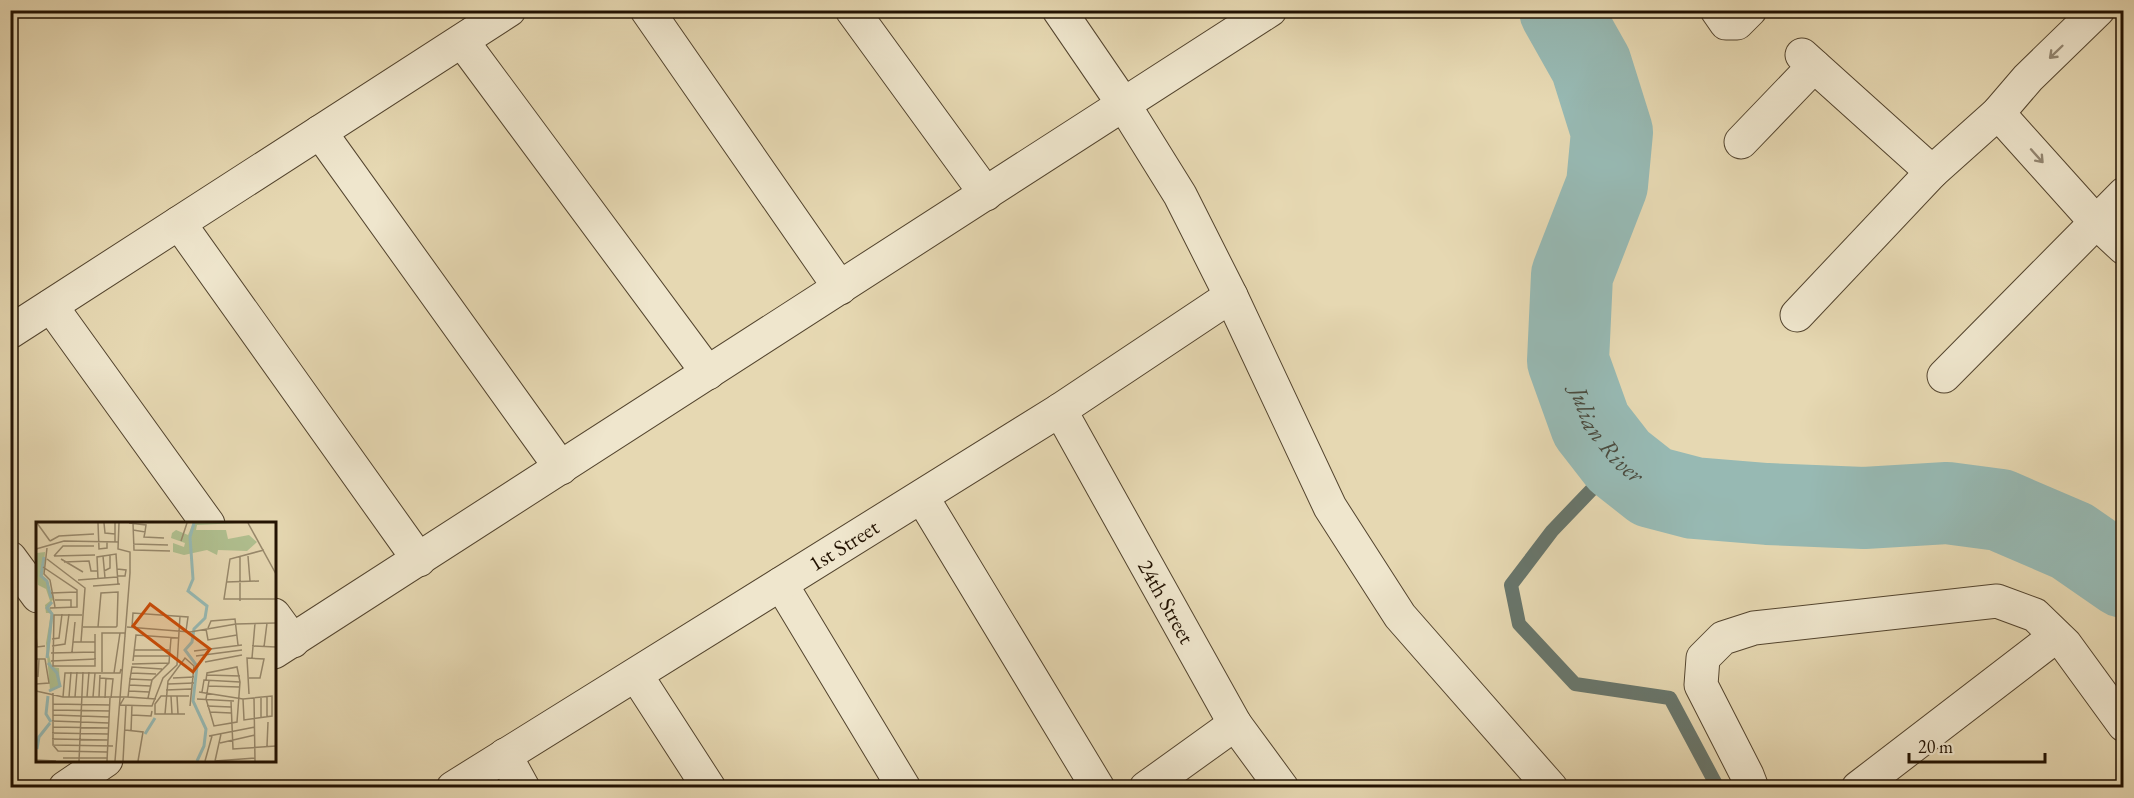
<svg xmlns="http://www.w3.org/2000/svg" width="2134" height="798" viewBox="0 0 2134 798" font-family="'EB Garamond',serif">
<rect width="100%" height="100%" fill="#e6d8b2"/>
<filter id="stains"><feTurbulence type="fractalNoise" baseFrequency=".00333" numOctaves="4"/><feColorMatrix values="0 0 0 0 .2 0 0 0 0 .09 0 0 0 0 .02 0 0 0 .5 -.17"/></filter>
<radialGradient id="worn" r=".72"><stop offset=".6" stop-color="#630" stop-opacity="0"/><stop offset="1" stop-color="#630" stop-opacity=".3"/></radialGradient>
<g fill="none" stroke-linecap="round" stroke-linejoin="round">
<!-- stream -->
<path stroke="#68766c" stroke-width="14" d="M 1619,461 L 1552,531 L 1511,585 L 1519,624 L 1575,684 L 1670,698 L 1718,788"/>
<!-- river -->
<path stroke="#97b9b3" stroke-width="82" id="s1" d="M 1560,10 L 1591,65 L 1612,132 L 1607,185 L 1572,275 L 1568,361 L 1591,425 L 1619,461 L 1652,487 L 1694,498 L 1767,504 L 1864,508 L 1947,503 L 2000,510 L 2072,541 L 2124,577"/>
<!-- minor casing -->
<g stroke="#53442e" stroke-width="35">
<g id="minor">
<path d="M 647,10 L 840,288"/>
<path d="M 852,10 L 986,194"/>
<path d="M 1059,10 L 1124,105 L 1180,195 L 1231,296 L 1330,507 L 1400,616 L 1551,788"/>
<path d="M 1717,10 L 1726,23 L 1737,23 L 1750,10"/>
<path d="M 462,41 L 708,373"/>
<path d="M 1802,55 L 1932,172"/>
<path d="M 1998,113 L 2095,221 L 2124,248"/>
<path d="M 320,132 L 561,468"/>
<path d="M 1741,142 L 1814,66"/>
<path d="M 179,223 L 419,560"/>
<path d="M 51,306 L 208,524"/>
<path d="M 1797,315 L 1932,172 L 1998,113 L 2028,78 L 2098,10"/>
<path d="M 10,332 L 509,10"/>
<path d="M 1944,376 L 2124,194"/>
<path id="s2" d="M 1060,410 L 1235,724 L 1282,788"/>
<path d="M 922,497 L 1098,788"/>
<path d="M 10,558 L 38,596"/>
<path d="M 781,584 L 904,788"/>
<path d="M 274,615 L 293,641"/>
<path d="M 274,652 L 1270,10"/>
<path d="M 636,675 L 709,788"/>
<path d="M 505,755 L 523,788"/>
<path d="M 65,788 L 106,760"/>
<path id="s3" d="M 453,788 L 1060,410 L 1231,296"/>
<path d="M 1146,788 L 1235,724"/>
<path d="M 1752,788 L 1747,775 L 1701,685 L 1703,658 L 1723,638 L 1754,628 L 1997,601 L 2035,615 L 2065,644 L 2124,725"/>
<path d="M 1858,788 L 2056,636"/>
</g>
</g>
<!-- minor -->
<use href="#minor" stroke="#efe6cd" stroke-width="33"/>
</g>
<!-- one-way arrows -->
<defs><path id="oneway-shaft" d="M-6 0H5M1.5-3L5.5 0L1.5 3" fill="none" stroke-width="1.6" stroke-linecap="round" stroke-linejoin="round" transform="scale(1.5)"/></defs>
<g stroke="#938772">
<use href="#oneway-shaft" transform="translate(2056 52) rotate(136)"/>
<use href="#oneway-shaft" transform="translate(2037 156) rotate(48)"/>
</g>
<g text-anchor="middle" stroke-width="6" stroke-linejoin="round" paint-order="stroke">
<!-- street labels -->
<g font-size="22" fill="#221202" stroke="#efe6cd">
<text dy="8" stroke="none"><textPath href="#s3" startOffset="460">1st Street</textPath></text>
<text dy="8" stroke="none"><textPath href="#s2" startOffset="219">24th Street</textPath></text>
</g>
<!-- water labels -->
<g font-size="24" font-style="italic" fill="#4b4c40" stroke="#efe6cd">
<text dy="8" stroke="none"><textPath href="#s1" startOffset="454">Julian River</textPath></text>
</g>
</g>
<!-- overview -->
<g transform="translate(36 522)">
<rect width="240" height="240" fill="#e6d8b2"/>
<path d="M 157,1 L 202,1 L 161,3 L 160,8 L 190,8 L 192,17 L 213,13 L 221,20 L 211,29 L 182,28 L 181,33 L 171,28 L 148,33 L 137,30 L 137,21 L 148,25 L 149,21 L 135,16 L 136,11 L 140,8 L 152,13 ZM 9,30 L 7,54 L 18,76 L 13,84 L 17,92 L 13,133 L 16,145 L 23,146 L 24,165 L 14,169 L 10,121 L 15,91 L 10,91 L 9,83 L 14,79 L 10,67 L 2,63 L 0,45 L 1,31 Z" fill="#b0c090"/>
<path fill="none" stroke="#97b9b3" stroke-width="3" d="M 158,1 L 154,15 L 157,57 L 152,69 L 171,84 L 169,96 L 158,107 L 156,120 L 149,128 L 161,144 L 157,179 L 170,207 L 168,224 L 161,239M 8,35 L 5,54 L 11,59 L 15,76M 11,136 L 16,92 L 11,86 L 16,80M 12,141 L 21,151 L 24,164 L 13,169M 12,174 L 10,192 L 15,200M 109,212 L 119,196M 1,227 L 3,215 L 14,201"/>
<path fill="none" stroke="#98896c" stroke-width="1.5" d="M 1,1 L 14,19M 62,1 L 63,27 L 71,26 L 71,19M 68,1 L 69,11 L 79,12M 93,1 L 110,3 L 109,10 L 97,8M 97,1 L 98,28 L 134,29M 212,1 L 240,52M 109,10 L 108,15 L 128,16M 14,19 L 23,14 L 58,12M 145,19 L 151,1M 79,20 L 79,1M 97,22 L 132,23M 11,26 L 8,52 L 14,58 L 19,85M 0,27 L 28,19 L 83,20M 228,28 L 194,37 L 188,77 L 240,77M 18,34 L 27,24 L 58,24M 18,34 L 59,33M 67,34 L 69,56M 212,34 L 214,59M 11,37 L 49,66 L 45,120M 25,37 L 47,50M 28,40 L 53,39 L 55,49 L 61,49M 7,45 L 41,68 L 41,85 L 14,86M 81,47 L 90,48 L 89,54 L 82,54M 68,49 L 74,46 L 74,33M 62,57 L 61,35 L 80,32 L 82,62M 42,58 L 81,55M 190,60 L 223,59M 57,64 L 84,62M 15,71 L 41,70M 19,78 L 35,78 L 35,85M 204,79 L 204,35M 46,93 L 18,93 L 17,144 L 59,144 L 59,112M 47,105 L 80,105 L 81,104 L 82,70 L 65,71 L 62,105M 91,105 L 154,110 L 200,102 L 240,101M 96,105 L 97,91 L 152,95 L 150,109M 172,106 L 175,99 L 199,97 L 202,123M 170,107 L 172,118 L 201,113M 0,113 L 1,125 L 9,124M 16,117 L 23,116 L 26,92M 37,120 L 59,120M 16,124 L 29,122 L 33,92M 216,124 L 240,125M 228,125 L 231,101M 98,128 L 133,128M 158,129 L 206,123M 36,130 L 39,100M 15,131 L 59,130M 97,134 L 133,134M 160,134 L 206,128M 216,136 L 219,101M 0,137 L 9,137 L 13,161 L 0,162M 15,139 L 60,137M 97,139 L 100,113 L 142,116M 169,140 L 206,133M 96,142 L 133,141M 66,150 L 66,111 L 89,111 L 89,115M 78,151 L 84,111M 95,151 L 120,152M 171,153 L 204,154M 2,155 L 3,137M 64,156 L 77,157 L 75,176M 137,156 L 158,155M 94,157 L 96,145 L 126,147M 116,158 L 94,157 L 92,175 L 120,177M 170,158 L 171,151 L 201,145 L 204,160 L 201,200 L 178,204 L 174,190M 173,159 L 170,177 L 174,190 L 195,191M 132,162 L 158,161M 93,163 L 114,164M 172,164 L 203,165M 130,168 L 155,167M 0,169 L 27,175 L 92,175M 93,169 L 113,170M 163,170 L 207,177 L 236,174 L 236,194 L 208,198 L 207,177M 166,170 L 168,158 L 204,160M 17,171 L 17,223 L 77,224M 213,172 L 211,136 L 228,137 L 224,156 L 213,156M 135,174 L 136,192M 141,174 L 142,192M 27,175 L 29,151 L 84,151 L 85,147M 33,175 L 35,150M 39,175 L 41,150M 51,175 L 53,150M 57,175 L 59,151M 63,175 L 64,153M 225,175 L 225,196M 231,175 L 231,195M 69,176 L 70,156M 88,176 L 84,183 L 116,184 L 127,156 L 141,143 L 144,94M 112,176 L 116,158 L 133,141 L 135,116M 218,176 L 219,239M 161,177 L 198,179M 195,179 L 197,227 L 240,224M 17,182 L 74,183M 171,184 L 195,185M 17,188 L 74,189M 129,192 L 132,159 L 149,136 L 158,144 L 154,184M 149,192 L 119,192 L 119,182 L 125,174 L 153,174M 17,193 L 73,195M 96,193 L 115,194 L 116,189M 16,199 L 73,201M 17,205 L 72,206M 89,208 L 107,210 L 102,239M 95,209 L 96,183M 16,211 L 72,212M 173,214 L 219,205M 16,217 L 72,218M 184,221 L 219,213M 17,223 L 22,229 L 71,230M 231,224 L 232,200M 27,236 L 71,236M 0,238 L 20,239M 43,239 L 47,150M 71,239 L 74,176M 79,239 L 94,51 L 94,30 L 82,27 L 83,1M 87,239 L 90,183M 169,239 L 176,214M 179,239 L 219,236M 179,239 L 185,212"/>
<path fill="#ca4e0a" fill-opacity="0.15" stroke="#ca4e0a" stroke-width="3" d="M 114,82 L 174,127 L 157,150 L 97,104 Z"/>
<rect width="240" height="240" fill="none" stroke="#221202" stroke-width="3"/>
</g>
<!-- margin -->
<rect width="2134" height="798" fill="none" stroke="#e6d8b2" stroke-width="36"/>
<rect x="12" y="12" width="2110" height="774" fill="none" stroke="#221202" stroke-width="3"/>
<rect x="18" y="18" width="2098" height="762" fill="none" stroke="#221202" stroke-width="1.5"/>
<!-- scale -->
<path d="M1909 753v9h136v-9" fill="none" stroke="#221202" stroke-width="3"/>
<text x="1918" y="753" font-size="18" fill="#221202" stroke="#efe6cd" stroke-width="4.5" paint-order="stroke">20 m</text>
<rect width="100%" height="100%" filter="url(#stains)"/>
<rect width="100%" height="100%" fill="url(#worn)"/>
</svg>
